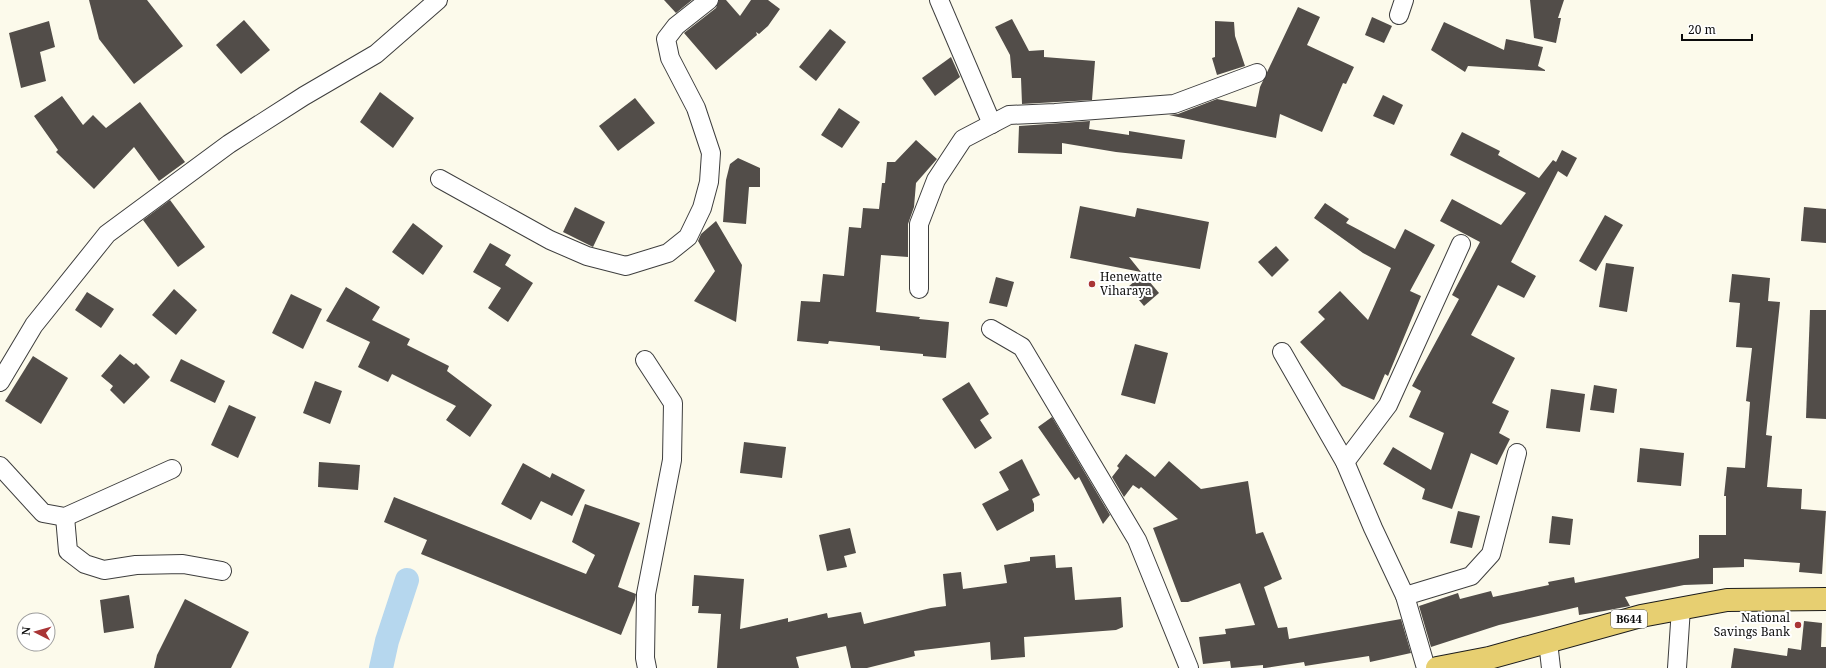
<svg xmlns="http://www.w3.org/2000/svg" width="1826" height="668" viewBox="0 0 1826 668" font-family="'Noto Serif',serif">
<rect width="100%" height="100%" fill="#fcfaeb"/>
<g fill="none" stroke-linecap="round" stroke-linejoin="round">
<!-- canal -->
<path stroke="#b6d7ee" stroke-width="24" d="M 381,668 L 387,641 L 407,580"/>
</g>
<!-- building -->
<g fill="#524d49">
<path d="M 89,0 L 147,0 L 183,46 L 134,84 L 99,39 Z"/>
<path d="M 664,0 L 692,0 L 676,13 Z"/>
<path d="M 719,0 L 726,0 L 740,16 L 751,0 L 768,0 L 780,9 L 768,26 L 759,34 L 756,32 L 757,35 L 716,70 L 684,33 L 716,8 Z"/>
<path d="M 1530,0 L 1564,0 L 1558,18 L 1561,18 L 1556,43 L 1534,38 Z"/>
<path d="M 1298,7 L 1320,17 L 1307,45 L 1354,67 L 1346,84 L 1343,83 L 1322,132 L 1280,114 L 1276,138 L 1169,115 L 1178,114 L 1217,99 L 1256,107 L 1260,87 Z"/>
<path d="M 1372,17 L 1392,26 L 1384,43 L 1365,35 Z"/>
<path d="M 1012,19 L 1029,51 L 1044,50 L 1044,57 L 1095,61 L 1092,100 L 1022,104 L 1021,78 L 1012,78 L 1010,55 L 995,27 Z"/>
<path d="M 244,20 L 270,50 L 241,74 L 216,45 Z"/>
<path d="M 49,21 L 55,47 L 40,52 L 46,81 L 21,88 L 9,33 Z"/>
<path d="M 1215,21 L 1234,22 L 1235,36 L 1245,66 L 1217,75 L 1212,58 L 1215,57 Z"/>
<path d="M 1444,22 L 1504,50 L 1506,39 L 1543,47 L 1538,66 L 1545,70 L 1545,71 L 1468,66 L 1465,72 L 1431,50 Z"/>
<path d="M 830,29 L 846,42 L 816,81 L 799,67 Z"/>
<path d="M 951,57 L 960,77 L 935,96 L 922,78 Z"/>
<path d="M 380,92 L 414,118 L 393,148 L 360,122 Z"/>
<path d="M 1383,95 L 1403,105 L 1394,125 L 1373,116 Z"/>
<path d="M 62,96 L 83,125 L 93,115 L 106,128 L 140,102 L 185,162 L 159,181 L 134,147 L 94,189 L 56,152 L 58,150 L 34,116 Z"/>
<path d="M 635,98 L 655,123 L 618,151 L 599,126 Z"/>
<path d="M 839,108 L 860,122 L 842,148 L 821,135 Z"/>
<path d="M 1090,121 L 1089,129 L 1129,135 L 1129,131 L 1185,140 L 1182,159 L 1116,152 L 1062,143 L 1062,154 L 1018,153 L 1019,126 Z"/>
<path d="M 1462,132 L 1500,151 L 1498,155 L 1539,178 L 1553,160 L 1556,162 L 1562,150 L 1577,158 L 1567,177 L 1558,171 L 1511,262 L 1536,276 L 1524,298 L 1498,285 L 1471,335 L 1515,358 L 1492,403 L 1509,411 L 1499,433 L 1510,439 L 1497,465 L 1471,453 L 1452,509 L 1422,499 L 1425,489 L 1383,464 L 1393,447 L 1431,470 L 1444,433 L 1409,417 L 1421,391 L 1412,386 L 1459,299 L 1452,295 L 1480,242 L 1440,221 L 1452,199 L 1501,225 L 1526,193 L 1450,155 Z"/>
<path d="M 916,140 L 937,159 L 916,183 L 914,207 L 908,224 L 908,257 L 881,255 L 876,312 L 920,317 L 919,319 L 949,322 L 946,358 L 923,356 L 923,354 L 880,350 L 880,346 L 829,341 L 828,344 L 797,341 L 801,301 L 820,302 L 823,274 L 844,276 L 849,227 L 861,228 L 863,208 L 879,209 L 882,183 L 885,183 L 887,162 L 895,162 Z"/>
<path d="M 738,158 L 760,168 L 760,187 L 749,187 L 746,224 L 723,222 L 726,180 L 730,164 Z"/>
<path d="M 170,200 L 205,247 L 178,267 L 143,220 Z"/>
<path d="M 1325,203 L 1349,219 L 1346,223 L 1395,249 L 1405,229 L 1435,245 L 1410,291 L 1421,296 L 1388,376 L 1385,374 L 1374,400 L 1342,386 L 1300,342 L 1325,319 L 1318,312 L 1340,291 L 1368,320 L 1391,268 L 1363,253 L 1314,218 Z"/>
<path d="M 1080,206 L 1135,217 L 1137,208 L 1209,222 L 1200,269 L 1129,257 L 1141,272 L 1070,258 Z"/>
<path d="M 575,207 L 605,222 L 593,247 L 563,232 Z"/>
<path d="M 1804,207 L 1826,209 L 1826,243 L 1801,241 Z"/>
<path d="M 1605,215 L 1623,225 L 1596,271 L 1579,261 Z"/>
<path d="M 716,221 L 742,265 L 736,322 L 694,301 L 715,271 L 698,241 L 701,234 Z"/>
<path d="M 413,223 L 443,246 L 423,275 L 392,252 Z"/>
<path d="M 490,243 L 511,255 L 505,265 L 533,283 L 508,322 L 488,308 L 501,288 L 473,272 Z"/>
<path d="M 1276,246 L 1289,260 L 1272,277 L 1258,262 Z"/>
<path d="M 1606,263 L 1634,267 L 1627,312 L 1599,307 Z"/>
<path d="M 1143,274 L 1159,293 L 1144,306 L 1128,287 Z"/>
<path d="M 1732,274 L 1770,278 L 1768,301 L 1780,302 L 1766,435 L 1772,436 L 1767,487 L 1802,489 L 1801,509 L 1826,511 L 1822,574 L 1799,572 L 1800,563 L 1744,559 L 1744,567 L 1713,568 L 1713,584 L 1684,585 L 1625,597 L 1630,606 L 1604,611 L 1579,615 L 1578,607 L 1499,625 L 1431,647 L 1419,606 L 1458,593 L 1460,599 L 1491,591 L 1493,597 L 1549,585 L 1548,582 L 1574,577 L 1575,583 L 1699,558 L 1699,535 L 1726,535 L 1726,496 L 1724,496 L 1727,467 L 1745,468 L 1750,402 L 1746,401 L 1752,348 L 1736,347 L 1740,303 L 1729,302 Z"/>
<path d="M 996,277 L 1014,282 L 1007,307 L 989,303 Z"/>
<path d="M 346,287 L 380,307 L 372,320 L 410,339 L 407,345 L 449,366 L 447,371 L 492,405 L 470,437 L 446,420 L 456,406 L 392,374 L 388,382 L 358,367 L 370,342 L 326,321 Z"/>
<path d="M 174,289 L 197,310 L 176,335 L 152,315 Z"/>
<path d="M 87,292 L 114,309 L 101,328 L 75,310 Z"/>
<path d="M 291,294 L 322,309 L 303,349 L 272,333 Z"/>
<path d="M 1810,310 L 1826,310 L 1826,419 L 1806,418 Z"/>
<path d="M 1135,344 L 1168,353 L 1155,404 L 1121,395 Z"/>
<path d="M 120,354 L 134,365 L 136,363 L 150,377 L 124,404 L 110,390 L 113,386 L 101,376 Z"/>
<path d="M 33,356 L 68,378 L 41,424 L 5,401 Z"/>
<path d="M 181,359 L 225,381 L 215,403 L 170,381 Z"/>
<path d="M 315,381 L 342,391 L 330,424 L 303,413 Z"/>
<path d="M 969,382 L 989,414 L 980,420 L 992,438 L 975,449 L 942,399 Z"/>
<path d="M 1594,385 L 1617,389 L 1614,413 L 1590,410 Z"/>
<path d="M 1551,389 L 1585,394 L 1580,432 L 1546,428 Z"/>
<path d="M 229,405 L 256,417 L 238,458 L 211,445 Z"/>
<path d="M 1052,417 L 1110,515 L 1103,524 L 1079,477 L 1075,480 L 1038,427 Z"/>
<path d="M 744,442 L 786,447 L 782,478 L 740,473 Z"/>
<path d="M 1640,448 L 1684,453 L 1681,486 L 1637,482 Z"/>
<path d="M 1126,454 L 1155,477 L 1169,461 L 1201,489 L 1248,481 L 1256,534 L 1263,532 L 1282,579 L 1264,587 L 1278,628 L 1287,627 L 1289,639 L 1401,619 L 1411,653 L 1370,662 L 1369,656 L 1305,666 L 1304,662 L 1265,668 L 1263,668 L 1263,665 L 1231,668 L 1230,661 L 1203,664 L 1199,637 L 1226,634 L 1225,629 L 1255,625 L 1240,583 L 1188,602 L 1181,602 L 1153,528 L 1178,519 L 1141,487 L 1139,489 L 1133,485 L 1124,497 L 1112,477 L 1119,468 L 1117,466 Z"/>
<path d="M 1022,459 L 1040,495 L 1032,499 L 1034,504 L 1034,511 L 997,531 L 982,504 L 1009,490 L 999,472 Z"/>
<path d="M 319,462 L 360,465 L 358,490 L 318,487 Z"/>
<path d="M 523,463 L 550,478 L 552,473 L 585,490 L 572,516 L 541,501 L 531,520 L 501,504 Z"/>
<path d="M 394,497 L 586,574 L 595,555 L 572,542 L 585,504 L 640,523 L 618,587 L 636,594 L 635,600 L 621,635 L 421,554 L 427,540 L 384,522 Z"/>
<path d="M 1458,511 L 1480,516 L 1472,548 L 1450,543 Z"/>
<path d="M 1552,516 L 1573,519 L 1570,545 L 1549,543 Z"/>
<path d="M 850,528 L 856,553 L 844,556 L 847,567 L 827,571 L 819,535 Z"/>
<path d="M 1055,555 L 1056,568 L 1072,567 L 1075,600 L 1121,597 L 1123,627 L 1116,630 L 1024,637 L 1025,657 L 991,660 L 990,642 L 914,651 L 915,656 L 867,668 L 851,668 L 846,646 L 796,657 L 799,668 L 717,668 L 721,614 L 698,613 L 699,606 L 692,606 L 694,575 L 744,579 L 740,629 L 788,618 L 788,622 L 827,613 L 828,618 L 861,612 L 864,624 L 931,608 L 946,606 L 943,574 L 961,572 L 963,589 L 1007,583 L 1004,565 L 1030,561 L 1030,557 Z"/>
<path d="M 129,595 L 134,628 L 104,633 L 100,600 Z"/>
<path d="M 185,599 L 249,632 L 231,668 L 154,668 L 157,655 Z"/>
<path d="M 1804,621 L 1822,623 L 1821,647 L 1826,647 L 1826,668 L 1731,668 L 1734,648 L 1787,656 L 1788,648 L 1801,650 Z"/>
</g>
<g fill="none" stroke-linecap="round" stroke-linejoin="round">
<!-- minor casing -->
<g stroke="#3e3e3e" stroke-width="20">
<g id="minor">
<path d="M 939,0 L 992,124"/>
<path d="M 1399,15 L 1404,0"/>
<path d="M 440,179 L 550,240 L 587,256 L 626,266 L 668,253 L 688,237 L 702,208 L 709,182 L 711,153 L 696,108 L 670,58 L 666,39 L 676,26 L 709,0"/>
<path d="M 919,289 L 919,224 L 936,180 L 963,139 L 1009,115 L 1055,113 L 1174,104 L 1257,73"/>
<path d="M 991,329 L 1022,347 L 1137,540 L 1189,668"/>
<path d="M 1282,352 L 1345,462 L 1373,528 L 1405,596 L 1426,668"/>
<path d="M 645,360 L 673,403 L 672,460 L 646,594 L 645,658 L 647,668"/>
<path d="M 0,382 L 34,325 L 107,234 L 229,144 L 304,96 L 376,54 L 438,0"/>
<path d="M 1345,462 L 1388,405 L 1461,244"/>
<path d="M 0,466 L 43,513 L 65,517 L 172,469"/>
<path d="M 65,517 L 68,551 L 85,564 L 104,570 L 136,565 L 183,564 L 222,571"/>
<path d="M 1405,596 L 1471,576 L 1491,554 L 1517,453"/>
<path d="M 1548,642 L 1551,668"/>
<path d="M 1677,668 L 1681,608"/>
</g>
</g>
<!-- primary casing -->
<g stroke="#1c1c1c" stroke-width="24">
<path id="primary" d="M 1437,668 L 1489,658 L 1641,616 L 1727,600 L 1826,599"/>
</g>
<!-- minor -->
<use href="#minor" stroke="#fff" stroke-width="18"/>
<!-- primary -->
<use href="#primary" stroke="#e7cf71" stroke-width="22"/>
</g>
<!-- markers -->
<g fill="#a93536" stroke="#fff" stroke-width="1.5">
<circle cx="1092" cy="284" r="4"/>
<circle cx="1798" cy="625" r="4"/>
</g>
<g text-anchor="middle" stroke-width="4" stroke-linejoin="round" paint-order="stroke">
<!-- shield labels -->
<rect fill="#fff" stroke="#545454" stroke-width="1" x="1611" y="610" width="36" height="18" rx="3"/>
<g font-size="11" font-weight="bold" fill="#0b0b0b">
<text x="1629" y="623">B644</text>
</g>
<!-- poi labels -->
<g font-size="12" fill="#0b0b0b" stroke="#fff" text-anchor="start">
<text x="1100" y="281">Henewatte<tspan x="1100" dy="14">Viharaya</tspan></text>
<text x="1790" y="622" text-anchor="end">National<tspan x="1790" dy="14">Savings Bank</tspan></text>
</g>
</g>
<!-- north arrow -->
<g transform="translate(36 632) rotate(276)"><circle r="19" fill="#ffffff" stroke="#9d9d9d"/>
<path d="M0-3L7 15L0 10L-7 15Z" fill="#a93536"/>
<text y="-6" font-size="11" font-weight="bold" text-anchor="middle" fill="#0b0b0b">N</text>
</g>
<!-- scale -->
<path d="M1682 34v6h70v-6" fill="none" stroke="#0b0b0b" stroke-width="2"/>
<text x="1688" y="34" font-size="12" fill="#0b0b0b" stroke="#ffffff" stroke-width="3" paint-order="stroke">20 m</text>
</svg>
